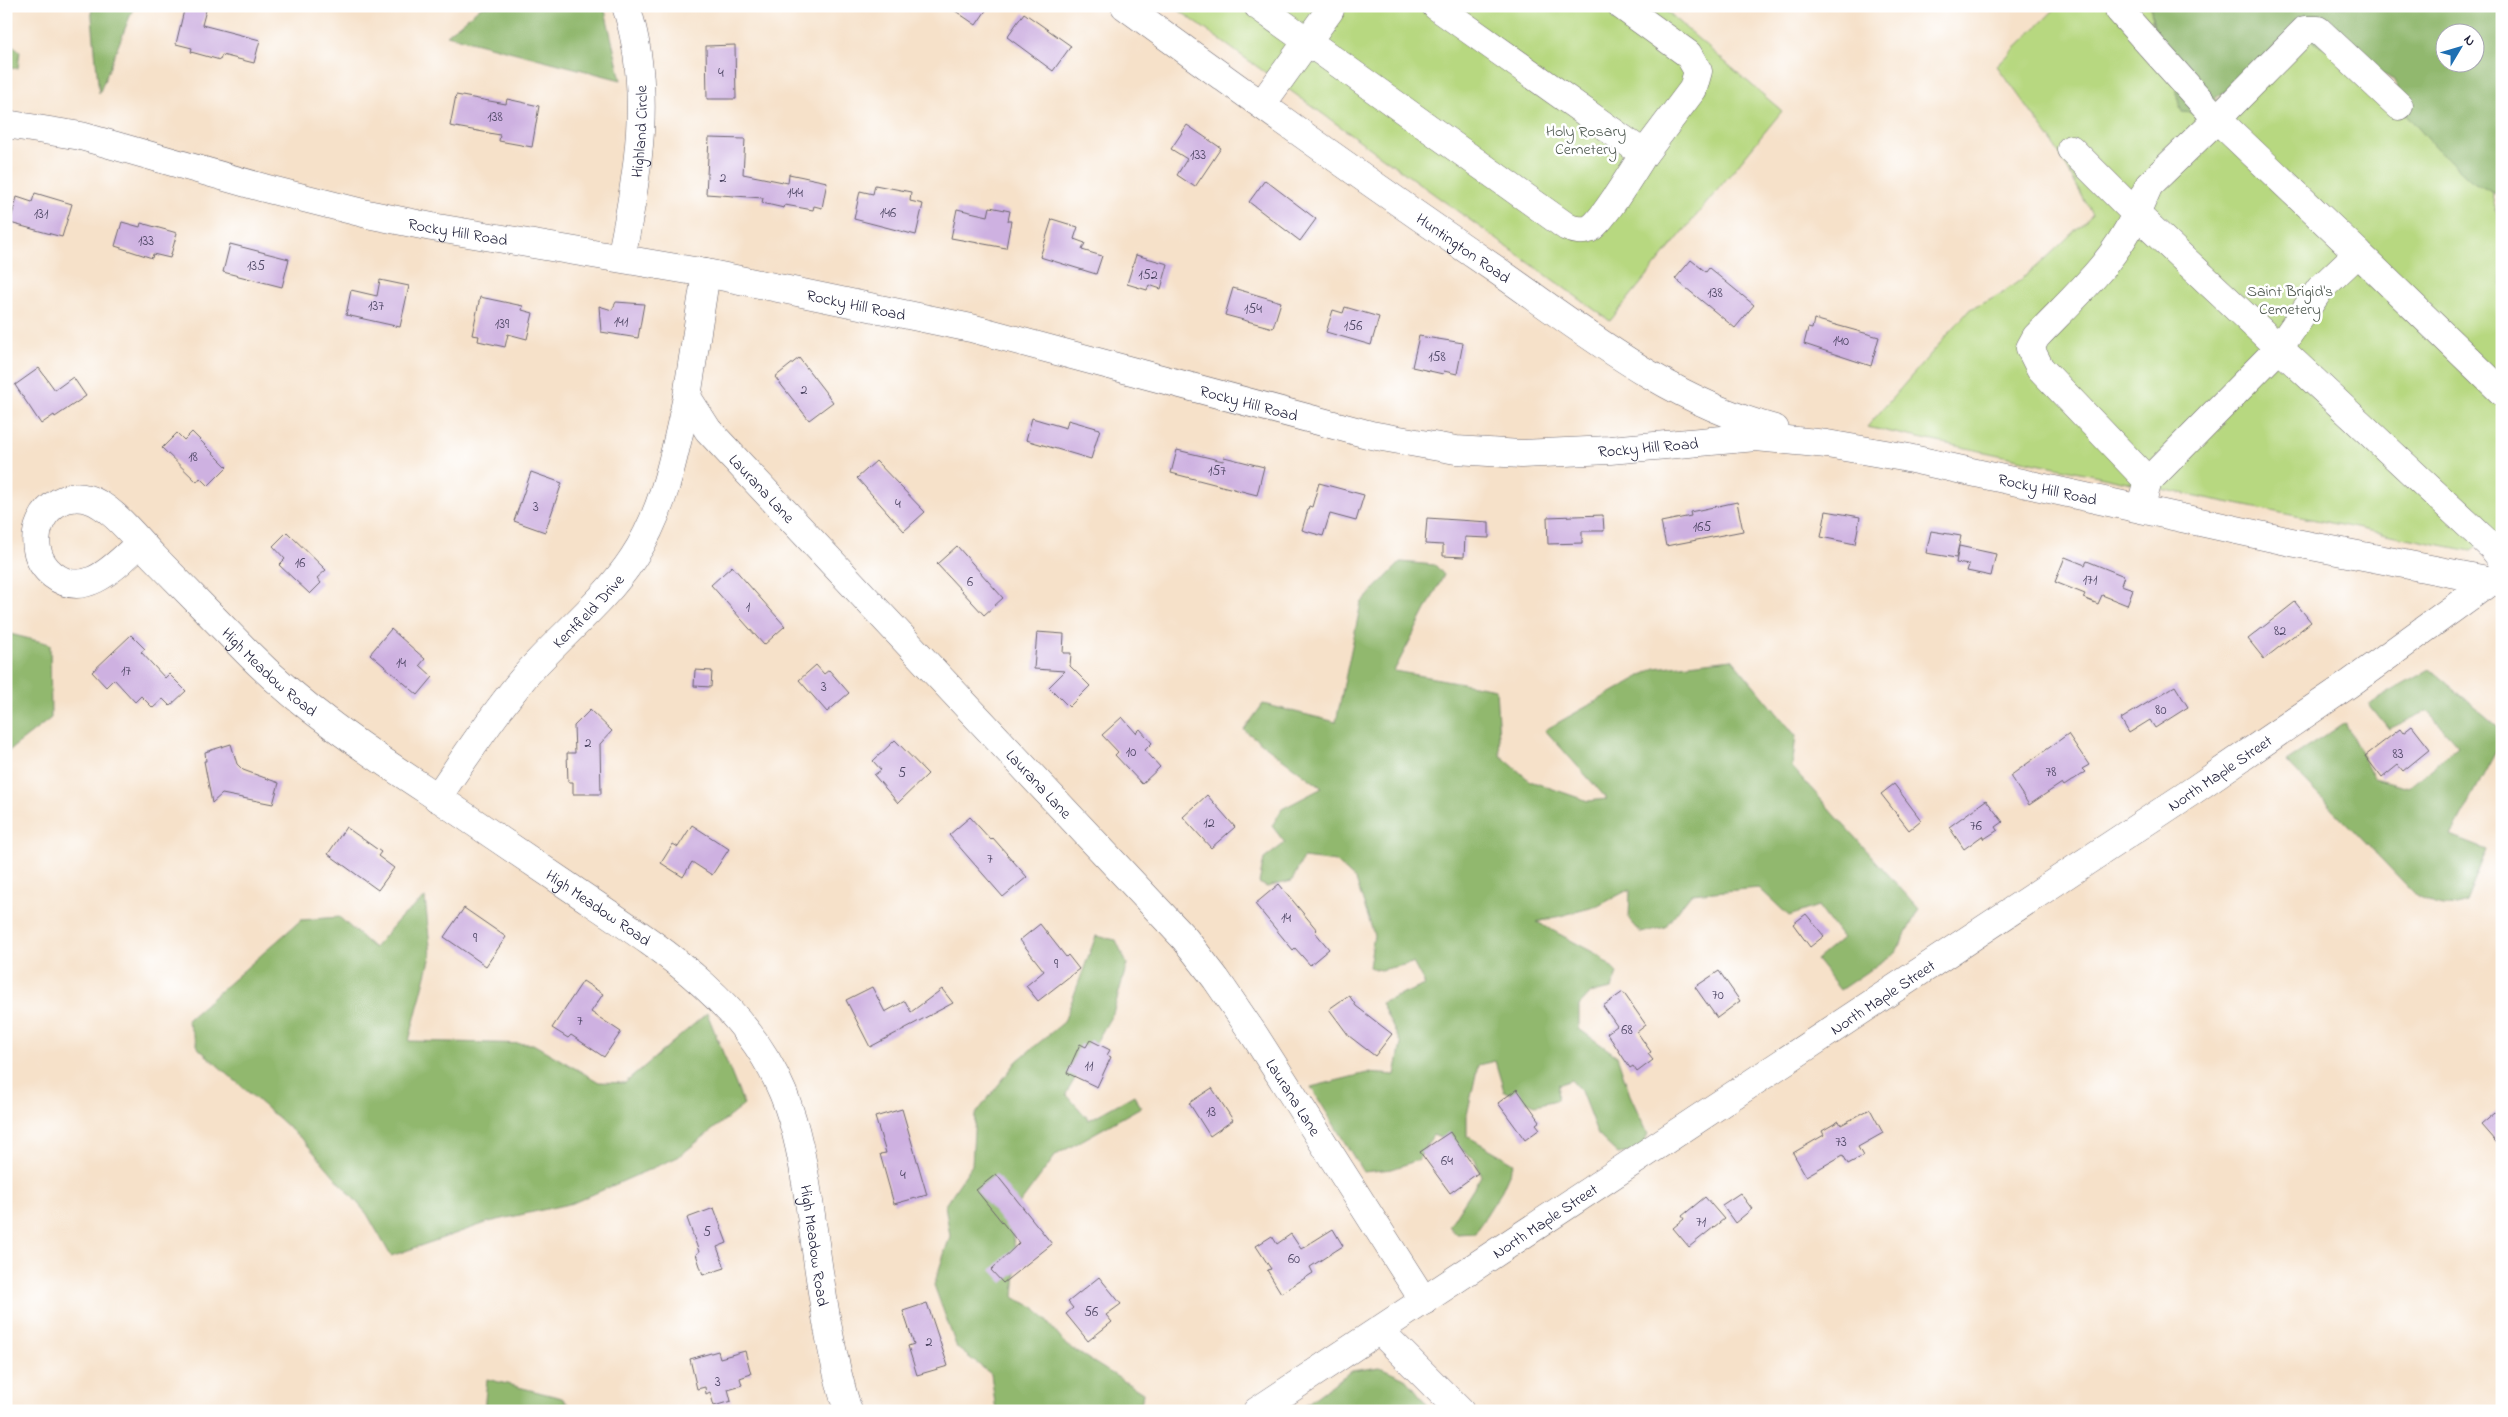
<svg xmlns="http://www.w3.org/2000/svg" width="2508" height="1417" viewBox="0 0 2508 1417" font-family="'Indie Flower',sans-serif">
<rect width="100%" height="100%" fill="#fff"/>
<filter id="ink" filterUnits="userSpaceOnUse"><feTurbulence type="fractalNoise" baseFrequency=".02" numOctaves="2"/><feDisplacementMap in="SourceGraphic" scale="10" xChannelSelector="R" yChannelSelector="G"/><feConvolveMatrix kernelMatrix="1 2 1 2 8 2 1 2 1" color-interpolation-filters="sRGB"/></filter>
<filter id="wash" filterUnits="userSpaceOnUse"><feTurbulence type="fractalNoise" baseFrequency=".0096" numOctaves="4" result="noise"/><feDisplacementMap in="SourceGraphic" scale="20" xChannelSelector="R" yChannelSelector="G"/><feGaussianBlur stdDeviation="1.12" result="paint"/><feColorMatrix in="noise" values="0 0 0 0 0 0 0 0 0 0 0 0 0 0 0 0 0 1.4 0 .05"/><feComposite in="paint" operator="in"/></filter>
<g filter="url(#wash)">
<rect width="100%" height="100%" fill="#f6e1c9"/>
<!-- green -->
<g fill="#b7d880" stroke="#6c7d5e">
<path d="M 1173,6 L 1660,6 L 1782,111 L 1610,321 Z"/>
<path d="M 2058,6 L 2151,6 L 2152,24 L 2217,101 L 2313,8 L 2488,180 L 2502,231 L 2502,530 L 2471,551 L 2136,484 L 1867,427 L 1970,309 C 2018,291 2055,249 2092,214 L 2052,141 L 1997,66 Z"/>
</g>
<!-- forest -->
<g fill="#91b86e" stroke="#5a6d54" fill-rule="evenodd">
<path d="M 91,6 L 134,6 L 99,94 Z"/>
<path d="M 482,6 L 604,6 L 621,80 L 447,35 Z"/>
<path d="M 2151,6 L 2502,6 L 2502,230 L 2499,226 L 2500,197 L 2472,181 L 2437,149 L 2404,112 L 2395,80 L 2290,31 L 2232,87 L 2193,113 L 2182,112 C 2172,92 2181,76 2175,62 C 2165,38 2152,36 2151,6 ZM 2446,32 L 2476,32 L 2476,62 L 2446,62 Z"/>
<path d="M 6,40 L 20,51 L 18,68 L 6,69 Z"/>
<path d="M 1401,562 L 1435,565 L 1444,575 L 1394,671 L 1496,689 L 1500,755 L 1530,781 L 1588,801 L 1607,799 L 1545,730 L 1655,668 L 1732,659 L 1796,736 L 1792,767 L 1919,909 L 1896,952 L 1840,990 L 1816,960 L 1842,938 L 1818,906 L 1789,916 L 1759,888 L 1691,894 L 1665,927 L 1641,933 L 1629,919 L 1630,889 L 1598,906 L 1537,922 L 1600,956 L 1617,973 L 1612,989 L 1591,993 L 1579,1006 L 1579,1029 L 1617,1056 L 1630,1095 L 1648,1134 L 1639,1151 L 1618,1154 L 1598,1135 L 1581,1091 L 1571,1080 L 1558,1085 L 1557,1100 L 1535,1105 L 1504,1091 L 1495,1061 L 1478,1065 L 1467,1115 L 1467,1136 L 1514,1163 L 1502,1190 L 1475,1233 L 1456,1234 L 1449,1226 L 1481,1176 L 1475,1159 L 1451,1142 L 1433,1135 L 1418,1160 L 1392,1169 L 1363,1172 L 1311,1087 L 1367,1073 L 1395,1075 L 1401,1044 L 1381,1003 L 1425,985 L 1413,963 L 1380,970 L 1369,967 L 1374,935 L 1356,880 L 1336,862 L 1303,858 L 1292,881 L 1267,887 L 1259,883 L 1264,859 L 1285,843 L 1272,826 L 1282,809 L 1322,788 L 1244,730 L 1263,704 L 1336,722 L 1361,603 Z"/>
<path d="M 6,633 L 50,644 L 51,718 L 6,753 Z"/>
<path d="M 2430,669 L 2502,730 L 2502,740 L 2451,836 L 2487,850 L 2466,902 C 2445,910 2437,906 2417,896 L 2286,761 L 2345,723 L 2374,778 L 2409,787 L 2458,746 L 2427,711 L 2389,729 L 2369,704 Z"/>
<path d="M 425,898 L 431,956 L 409,1041 L 533,1044 L 599,1082 L 625,1083 L 707,1013 L 744,1105 L 678,1157 L 573,1203 L 489,1222 L 391,1256 L 367,1214 L 304,1141 L 199,1049 L 187,1020 L 301,920 L 339,917 L 374,948 L 400,918 Z"/>
<path d="M 1096,936 L 1116,940 L 1127,964 L 1113,1013 L 1066,1094 L 1089,1120 L 1134,1095 L 1141,1107 L 1056,1155 L 1009,1218 L 1017,1258 L 1014,1298 L 1035,1307 L 1066,1345 L 1143,1393 L 1140,1411 L 996,1411 L 991,1374 L 957,1348 L 934,1285 L 950,1236 L 945,1205 L 972,1165 L 975,1115 L 1017,1061 L 1064,1022 Z"/>
<path d="M 1380,1367 L 1407,1379 L 1432,1411 L 1297,1411 L 1351,1371 Z"/>
<path d="M 487,1379 L 562,1398 L 576,1411 L 484,1411 Z"/>
</g>
<g id="blocks">
<!-- building -->
<g fill="#ceb1e1">
<path d="M 185,6 L 206,10 L 202,25 L 260,40 L 254,63 L 222,55 L 220,60 L 191,52 L 192,48 L 176,44 Z"/>
<path d="M 948,6 L 989,6 L 976,25 Z"/>
<path d="M 1024,13 L 1071,46 L 1053,71 L 1007,37 Z"/>
<path d="M 735,45 L 736,99 L 707,99 L 706,46 Z"/>
<path d="M 456,95 L 506,104 L 507,99 L 539,106 L 532,147 L 499,141 L 500,135 L 450,126 Z"/>
<path d="M 1187,125 L 1221,148 L 1195,187 L 1177,175 L 1187,159 L 1171,149 Z"/>
<path d="M 709,138 L 745,139 L 743,174 L 788,183 L 789,174 L 827,182 L 822,208 L 814,206 L 813,210 L 785,205 L 784,208 L 762,203 L 763,198 L 706,194 Z"/>
<path d="M 1265,180 L 1316,219 L 1300,241 L 1249,202 Z"/>
<path d="M 875,185 L 911,192 L 910,201 L 923,204 L 916,235 L 854,219 L 860,191 L 873,194 Z"/>
<path d="M 35,193 L 72,204 L 62,237 L 10,223 L 17,197 L 32,202 Z"/>
<path d="M 990,207 L 1010,211 L 1008,221 L 1011,221 L 1006,248 L 951,238 L 957,209 L 988,216 Z"/>
<path d="M 1052,219 L 1078,227 L 1074,239 L 1085,243 L 1082,250 L 1102,256 L 1096,274 L 1040,257 Z"/>
<path d="M 122,222 L 140,227 L 141,223 L 177,233 L 170,258 L 153,254 L 152,258 L 115,246 Z"/>
<path d="M 230,244 L 289,259 L 282,287 L 223,272 Z"/>
<path d="M 1136,255 L 1168,264 L 1161,289 L 1149,285 L 1147,290 L 1127,284 Z"/>
<path d="M 1691,260 L 1706,272 L 1709,268 L 1754,305 L 1735,328 L 1675,279 Z"/>
<path d="M 380,280 L 409,286 L 400,327 L 346,315 L 351,290 L 377,296 Z"/>
<path d="M 1233,288 L 1281,302 L 1273,328 L 1225,315 Z"/>
<path d="M 480,297 L 523,306 L 522,310 L 533,313 L 527,339 L 508,334 L 505,347 L 478,341 L 479,336 L 472,335 Z"/>
<path d="M 616,302 L 644,304 L 638,338 L 601,332 L 599,306 L 612,310 Z"/>
<path d="M 1345,307 L 1379,317 L 1371,345 L 1326,332 L 1333,310 L 1343,313 Z"/>
<path d="M 1814,319 L 1879,337 L 1871,366 L 1804,344 L 1808,328 L 1812,329 Z"/>
<path d="M 1419,336 L 1463,343 L 1457,374 L 1444,371 L 1443,374 L 1412,367 Z"/>
<path d="M 799,358 L 833,402 L 809,420 L 775,377 Z"/>
<path d="M 39,368 L 55,390 L 73,377 L 86,396 L 55,417 L 54,415 L 41,424 L 15,385 Z"/>
<path d="M 1032,418 L 1066,428 L 1068,420 L 1100,429 L 1091,459 L 1026,440 Z"/>
<path d="M 192,432 L 227,467 L 208,486 L 200,478 L 197,482 L 162,448 L 177,433 L 184,440 Z"/>
<path d="M 1177,450 L 1223,461 L 1224,457 L 1264,467 L 1257,495 L 1171,473 Z"/>
<path d="M 876,461 L 925,512 L 904,531 L 857,478 Z"/>
<path d="M 531,472 L 562,483 L 545,532 L 514,521 Z"/>
<path d="M 1319,483 L 1364,495 L 1356,521 L 1330,514 L 1323,536 L 1302,530 L 1309,506 L 1312,507 Z"/>
<path d="M 1737,502 L 1743,531 L 1666,546 L 1661,522 L 1691,516 L 1690,512 Z"/>
<path d="M 1826,511 L 1860,517 L 1855,544 L 1821,537 Z"/>
<path d="M 1603,515 L 1604,531 L 1582,531 L 1582,543 L 1548,544 L 1547,517 Z"/>
<path d="M 1427,518 L 1489,522 L 1489,538 L 1465,537 L 1464,557 L 1443,556 L 1443,545 L 1425,544 Z"/>
<path d="M 1931,531 L 1961,536 L 1956,558 L 1926,553 Z"/>
<path d="M 287,532 L 326,570 L 317,578 L 321,583 L 310,594 L 279,565 L 285,559 L 273,546 Z"/>
<path d="M 957,546 L 1003,598 L 984,615 L 937,564 Z"/>
<path d="M 1959,546 L 1996,554 L 1991,576 L 1967,571 L 1969,565 L 1956,563 Z"/>
<path d="M 2065,557 L 2085,565 L 2087,561 L 2124,576 L 2121,585 L 2133,589 L 2127,605 L 2102,595 L 2098,604 L 2083,598 L 2085,594 L 2055,582 Z"/>
<path d="M 732,566 L 785,626 L 764,645 L 711,585 Z"/>
<path d="M 2295,602 L 2311,622 L 2264,659 L 2248,639 Z"/>
<path d="M 391,629 L 425,659 L 420,665 L 433,677 L 418,695 L 370,654 Z"/>
<path d="M 1037,632 L 1064,634 L 1063,653 L 1071,653 L 1070,666 L 1090,686 L 1069,707 L 1049,687 L 1065,671 L 1034,669 Z"/>
<path d="M 131,635 L 145,649 L 141,652 L 165,678 L 169,674 L 186,691 L 170,706 L 163,699 L 153,708 L 141,696 L 135,702 L 114,679 L 106,687 L 92,672 Z"/>
<path d="M 816,665 L 824,674 L 829,670 L 849,693 L 827,712 L 799,680 Z"/>
<path d="M 695,670 L 712,671 L 711,687 L 694,686 Z"/>
<path d="M 2175,686 L 2188,707 L 2155,728 L 2150,720 L 2129,733 L 2121,719 Z"/>
<path d="M 590,710 L 612,731 L 600,744 L 601,794 L 573,794 L 573,782 L 568,782 L 567,753 L 575,753 L 574,726 Z"/>
<path d="M 1122,717 L 1136,733 L 1140,729 L 1152,743 L 1145,750 L 1160,767 L 1142,784 L 1115,755 L 1118,752 L 1102,735 Z"/>
<path d="M 2412,726 L 2430,749 L 2403,771 L 2398,765 L 2382,778 L 2365,756 L 2400,729 L 2403,733 Z"/>
<path d="M 2068,734 L 2089,765 L 2082,769 L 2085,772 L 2064,786 L 2062,783 L 2029,805 L 2010,776 Z"/>
<path d="M 895,740 L 928,774 L 898,803 L 874,775 L 881,770 L 873,761 Z"/>
<path d="M 231,744 L 237,764 L 243,770 L 279,783 L 273,804 L 222,794 L 212,803 L 204,761 L 206,761 L 205,752 Z"/>
<path d="M 1894,784 L 1921,820 L 1909,830 L 1881,794 Z"/>
<path d="M 1207,795 L 1235,827 L 1211,848 L 1183,817 Z"/>
<path d="M 1986,800 L 2003,822 L 1996,827 L 1998,830 L 1984,839 L 1982,836 L 1964,849 L 1949,827 Z"/>
<path d="M 970,817 L 991,840 L 993,838 L 1027,877 L 1003,897 L 949,835 Z"/>
<path d="M 692,825 L 729,849 L 712,875 L 692,862 L 683,877 L 661,863 L 673,844 L 678,847 Z"/>
<path d="M 346,827 L 381,852 L 378,856 L 394,868 L 378,890 L 328,854 Z"/>
<path d="M 1279,884 L 1317,930 L 1315,932 L 1329,949 L 1310,965 L 1295,948 L 1293,950 L 1255,904 Z"/>
<path d="M 464,908 L 506,937 L 486,966 L 444,937 Z"/>
<path d="M 1806,914 L 1824,936 L 1810,947 L 1793,924 Z"/>
<path d="M 1040,924 L 1066,957 L 1068,955 L 1079,969 L 1038,1001 L 1026,986 L 1044,971 L 1020,940 Z"/>
<path d="M 1719,971 L 1740,1001 L 1717,1018 L 1695,987 Z"/>
<path d="M 583,981 L 603,994 L 591,1012 L 621,1032 L 604,1057 L 571,1035 L 568,1038 L 552,1028 Z"/>
<path d="M 872,987 L 885,1012 L 905,1001 L 911,1012 L 942,989 L 953,1003 L 870,1047 L 846,1000 Z"/>
<path d="M 1623,992 L 1646,1025 L 1637,1032 L 1651,1052 L 1648,1054 L 1653,1060 L 1637,1072 L 1633,1066 L 1630,1068 L 1607,1033 L 1617,1026 L 1603,1006 Z"/>
<path d="M 1349,995 L 1356,1006 L 1392,1034 L 1375,1056 L 1349,1036 L 1329,1009 Z"/>
<path d="M 1090,1040 L 1110,1050 L 1107,1055 L 1111,1057 L 1097,1087 L 1067,1073 L 1080,1044 L 1086,1047 Z"/>
<path d="M 1212,1088 L 1233,1120 L 1210,1136 L 1189,1103 Z"/>
<path d="M 1517,1089 L 1540,1121 L 1536,1124 L 1540,1129 L 1525,1140 L 1498,1103 Z"/>
<path d="M 2502,1107 L 2502,1149 L 2481,1125 Z"/>
<path d="M 902,1109 L 927,1195 L 894,1204 L 880,1154 L 886,1153 L 875,1117 Z"/>
<path d="M 1870,1109 L 1883,1133 L 1858,1147 L 1863,1156 L 1848,1164 L 1843,1155 L 1806,1176 L 1793,1153 L 1824,1135 L 1822,1131 L 1839,1121 L 1841,1125 Z"/>
<path d="M 1450,1132 L 1478,1173 L 1450,1193 L 1420,1152 Z"/>
<path d="M 996,1174 L 1052,1244 L 1003,1283 L 991,1270 L 1019,1243 L 976,1190 Z"/>
<path d="M 1740,1193 L 1752,1209 L 1735,1223 L 1722,1205 Z"/>
<path d="M 1705,1197 L 1724,1219 L 1689,1247 L 1673,1228 L 1684,1219 L 1682,1216 Z"/>
<path d="M 714,1208 L 727,1243 L 717,1247 L 725,1268 L 703,1275 L 696,1254 L 699,1252 L 687,1218 Z"/>
<path d="M 1333,1229 L 1343,1246 L 1310,1267 L 1313,1273 L 1281,1293 L 1267,1270 L 1271,1269 L 1256,1246 L 1272,1236 L 1277,1244 L 1291,1234 L 1301,1249 Z"/>
<path d="M 1099,1277 L 1121,1304 L 1106,1315 L 1112,1322 L 1088,1341 L 1066,1314 L 1073,1308 L 1068,1302 Z"/>
<path d="M 927,1303 L 948,1366 L 917,1375 L 908,1346 L 914,1344 L 903,1311 Z"/>
<path d="M 718,1351 L 720,1358 L 745,1351 L 751,1374 L 740,1378 L 742,1385 L 728,1389 L 731,1401 L 714,1406 L 710,1392 L 706,1394 L 705,1387 L 697,1389 L 690,1359 Z"/>
</g>
</g>
</g>
<g filter="url(#ink)">
<use href="#blocks" fill-opacity="0" stroke="#6c656d" stroke-width="1"/>
<g fill="none" stroke-linecap="round" stroke-linejoin="round">
<!-- minor casing -->
<g stroke="#6c656d" stroke-width="29">
<g id="minor">
<path id="s1" d="M 1125,6 C 1248,96 1372,185 1498,271 C 1585,332 1670,401 1775,429"/>
<path d="M 1258,6 L 1567,227 C 1574,230 1581,232 1589,229 C 1601,224 1635,168 1644,154 L 1436,6"/>
<path d="M 1622,6 L 1688,54 L 1698,71 L 1693,89 L 1644,154"/>
<path d="M 1262,104 L 1330,10"/>
<path id="s2" d="M 6,124 L 81,136 L 264,188 L 367,214 L 432,227 L 706,273 L 971,328 L 1371,435 L 1456,450 L 1521,454 L 1610,450 L 1756,437 L 1827,444 L 1903,457 L 2296,543 L 2502,583"/>
<path d="M 2071,149 L 2136,214 L 2149,185 L 2217,119 L 2119,10 L 2121,6"/>
<path d="M 2358,253 L 2217,119 L 2305,30 L 2318,30 L 2399,106"/>
<path id="s3" d="M 621,258 C 638,175 653,89 626,6"/>
<path id="s4" d="M 706,273 L 687,397 L 708,430 L 1185,939 L 1216,979 L 1255,1036 L 1424,1301"/>
<path d="M 2148,481 L 2040,368 L 2030,348 L 2036,337 C 2073,298 2114,263 2136,214 L 2279,348 L 2320,289 L 2358,253 L 2502,392"/>
<path d="M 2143,498 L 2148,481 L 2279,348 L 2492,547 L 2502,560"/>
<path id="s5" d="M 140,543 C 118,563 86,601 53,575 C 17,547 44,487 88,499 C 112,506 137,540 154,557 C 185,589 216,620 247,652 C 301,707 364,749 428,791 C 475,823 522,855 568,886 C 650,942 744,997 783,1093 C 798,1129 804,1170 810,1208 C 820,1276 827,1345 848,1411"/>
<path id="s6" d="M 437,798 C 466,756 494,713 526,675 C 561,635 604,602 633,558 C 665,510 675,451 687,397"/>
<path d="M 1380,1331 L 1460,1411"/>
</g>
</g>
<!-- major casing -->
<g stroke="#6c656d" stroke-width="29">
<g id="major">
<path id="s7" d="M 1257,1411 L 2194,790 L 2349,684 L 2502,573"/>
</g>
</g>
<!-- minor -->
<use href="#minor" stroke="#fff" stroke-width="28"/>
<!-- major -->
<use href="#major" stroke="#fff" stroke-width="28"/>
</g>
</g>
<g text-anchor="middle" stroke-width="5" stroke-linejoin="round" paint-order="stroke">
<!-- number labels -->
<g font-size="14" fill="#4d4664">
<text x="721" y="77">4</text>
<text x="495" y="121">138</text>
<text x="1198" y="159">133</text>
<text x="723" y="182">2</text>
<text x="795" y="197">144</text>
<text x="888" y="217">146</text>
<text x="41" y="218">131</text>
<text x="146" y="245">133</text>
<text x="256" y="270">135</text>
<text x="1148" y="279">152</text>
<text x="1715" y="297">138</text>
<text x="376" y="310">137</text>
<text x="1253" y="313">154</text>
<text x="621" y="326">141</text>
<text x="502" y="328">139</text>
<text x="1353" y="330">156</text>
<text x="1841" y="345">140</text>
<text x="1437" y="361">158</text>
<text x="804" y="394">2</text>
<text x="193" y="461">18</text>
<text x="1217" y="475">157</text>
<text x="898" y="508">4</text>
<text x="536" y="511">3</text>
<text x="1702" y="531">165</text>
<text x="300" y="567">16</text>
<text x="2090" y="584">171</text>
<text x="970" y="586">6</text>
<text x="748" y="611">1</text>
<text x="2280" y="635">82</text>
<text x="401" y="667">14</text>
<text x="126" y="675">17</text>
<text x="824" y="691">3</text>
<text x="2161" y="714">80</text>
<text x="588" y="747">2</text>
<text x="1131" y="756">10</text>
<text x="2398" y="758">83</text>
<text x="2051" y="776">78</text>
<text x="902" y="777">5</text>
<text x="1209" y="827">12</text>
<text x="1976" y="830">76</text>
<text x="990" y="863">7</text>
<text x="1286" y="922">14</text>
<text x="475" y="942">9</text>
<text x="1056" y="968">9</text>
<text x="1718" y="999">70</text>
<text x="580" y="1025">7</text>
<text x="1627" y="1034">68</text>
<text x="1089" y="1070">11</text>
<text x="1211" y="1116">13</text>
<text x="1841" y="1146">73</text>
<text x="1447" y="1165">64</text>
<text x="903" y="1179">4</text>
<text x="1701" y="1226">71</text>
<text x="707" y="1236">5</text>
<text x="1294" y="1263">60</text>
<text x="1091" y="1316">56</text>
<text x="929" y="1346">2</text>
<text x="718" y="1386">3</text>
</g>
<!-- park labels -->
<g font-size="16" fill="#4f5950" stroke="#fff">
<text x="1586" y="136">Holy Rosary<tspan x="1586" dy="18">Cemetery</tspan></text>
<text x="2290" y="296">Saint Brigid's<tspan x="2290" dy="18">Cemetery</tspan></text>
</g>
<!-- street labels -->
<g font-size="16" fill="#22223b" stroke="#fff">
<text dy="6" stroke="none"><textPath href="#s3" startOffset="128">Highland Circle</textPath></text>
<text dy="6" stroke="none"><textPath href="#s2" startOffset="465">Rocky Hill Road</textPath></text>
<text dy="6" stroke="none"><textPath href="#s1" startOffset="416">Huntington Road</textPath></text>
<text dy="6" stroke="none"><textPath href="#s2" startOffset="870">Rocky Hill Road</textPath></text>
<text dy="6" stroke="none"><textPath href="#s2" startOffset="1275">Rocky Hill Road</textPath></text>
<text dy="6" stroke="none"><textPath href="#s2" startOffset="1680">Rocky Hill Road</textPath></text>
<text dy="6" stroke="none"><textPath href="#s4" startOffset="244">Laurana Lane</textPath></text>
<text dy="6" stroke="none"><textPath href="#s2" startOffset="2085">Rocky Hill Road</textPath></text>
<text dy="6" stroke="none"><textPath href="#s6" startOffset="241">Kentfield Drive</textPath></text>
<text dy="6" stroke="none"><textPath href="#s5" startOffset="471">High Meadow Road</textPath></text>
<text dy="6" stroke="none"><textPath href="#s7" startOffset="1155">North Maple Street</textPath></text>
<text dy="6" stroke="none"><textPath href="#s4" startOffset="649">Laurana Lane</textPath></text>
<text dy="6" stroke="none"><textPath href="#s5" startOffset="876">High Meadow Road</textPath></text>
<text dy="6" stroke="none"><textPath href="#s7" startOffset="750">North Maple Street</textPath></text>
<text dy="6" stroke="none"><textPath href="#s4" startOffset="1054">Laurana Lane</textPath></text>
<text dy="6" stroke="none"><textPath href="#s7" startOffset="345">North Maple Street</textPath></text>
<text dy="6" stroke="none"><textPath href="#s5" startOffset="1298">High Meadow Road</textPath></text>
</g>
</g>
<!-- margin -->
<rect width="2508" height="1417" fill="none" stroke="#fff" stroke-width="25"/>
<!-- north arrow -->
<g transform="translate(2460 48) rotate(52)"><circle r="24" fill="#ffffff" stroke="#a7a7b1"/>
<path d="M0-4L9 19L0 12L-9 19Z" fill="#1f6fb2"/>
<text y="-8" font-size="14" font-weight="bold" text-anchor="middle" fill="#22223b">N</text>
</g>
</svg>
